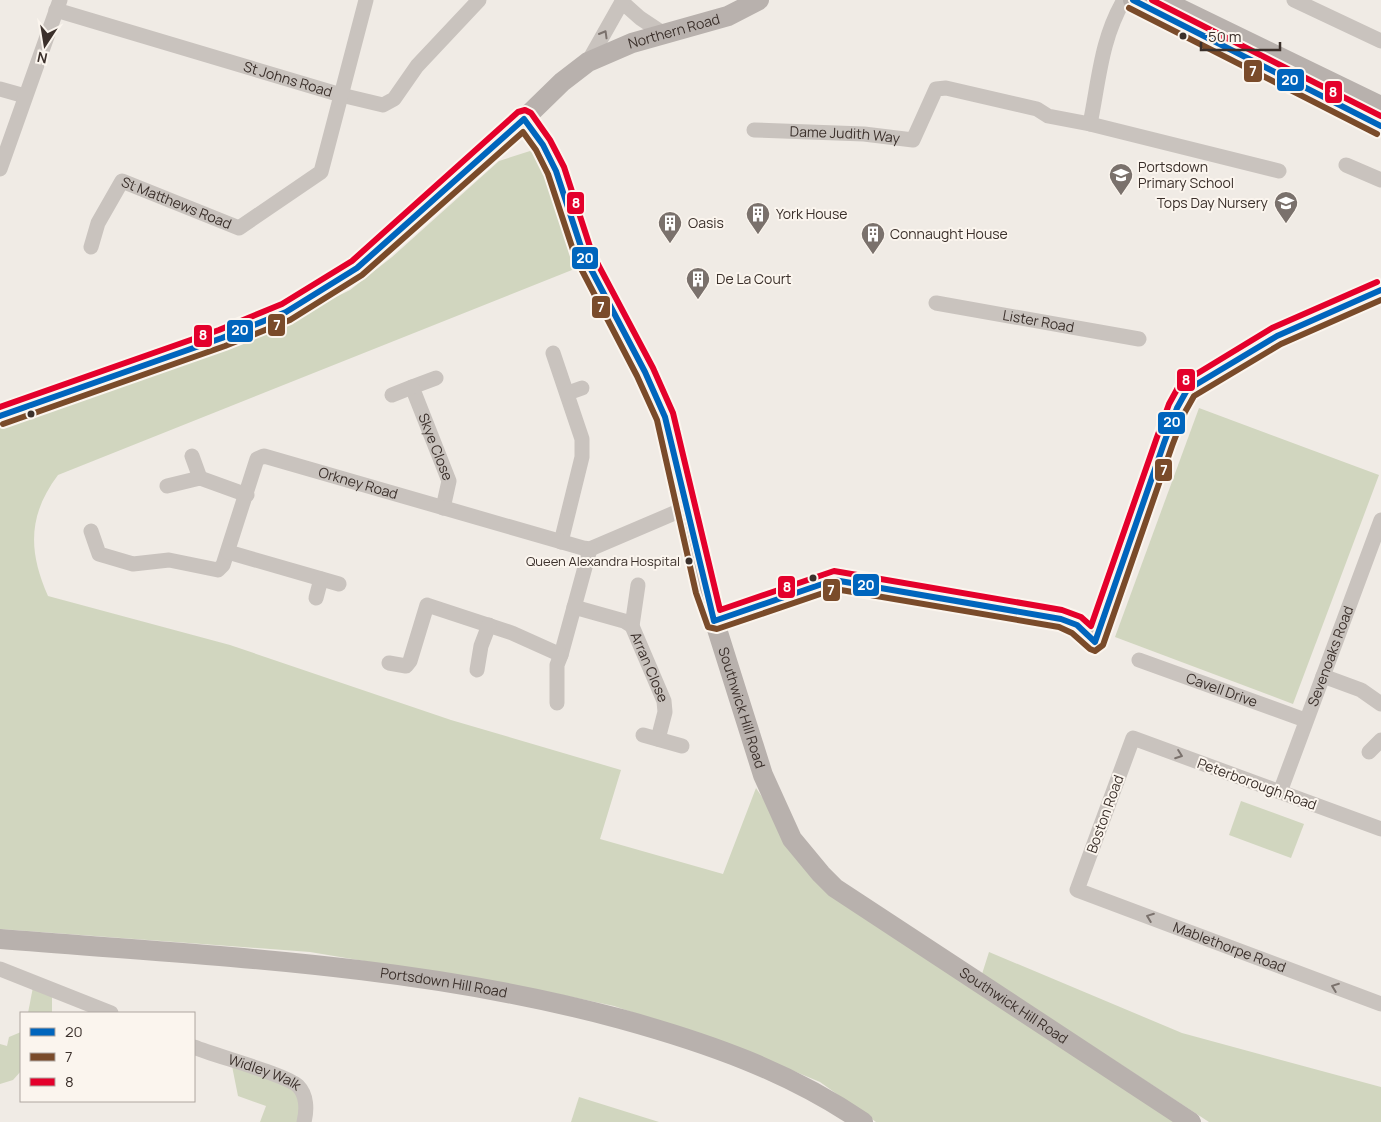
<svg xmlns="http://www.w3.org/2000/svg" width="1381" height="1122" viewBox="0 0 1381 1122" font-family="Manrope,sans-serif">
<rect width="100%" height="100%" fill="#f0ebe5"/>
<!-- green -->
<g fill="#d1d6bf">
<path d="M 530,151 L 541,156 L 582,266 L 58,475 C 28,515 28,551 48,596 L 230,645 L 451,720 L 621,770 L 600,839 L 723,874 L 756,788 L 819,883 L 1181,1122 L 876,1122 L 820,1082 L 736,1047 L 614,1006 L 539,990 L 310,952 L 0,929 L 0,427 L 288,321 L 350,290 L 392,257 L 499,161 Z"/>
<path d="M 1199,408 L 1379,475 L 1293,704 L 1115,637 Z"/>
<path d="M 1241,801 L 1304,824 L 1291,858 L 1229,835 Z"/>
<path d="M 989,952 L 1182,1033 L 1381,1087 L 1381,1122 L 1209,1122 L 982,974 Z"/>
<path d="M 33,987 L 52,994 L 52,1013 L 28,1013 Z"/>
<path d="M 21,1032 L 21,1071 L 13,1080 L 0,1084 L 0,1044 L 7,1046 L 9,1037 Z"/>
<path d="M 232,1066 L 287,1084 L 299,1094 L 300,1122 L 260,1122 L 266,1106 L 238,1096 Z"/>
<path d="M 579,1097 L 659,1122 L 571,1122 Z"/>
</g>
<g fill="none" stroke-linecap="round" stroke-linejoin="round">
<!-- minor -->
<g stroke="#c9c3be" stroke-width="15">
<path d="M 1294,0 L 1381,41"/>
<path d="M 622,2 L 640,18 L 664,34"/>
<path id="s1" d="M 56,10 L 341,95 L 383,105 L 394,99 L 417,66 L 479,0"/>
<path d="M 588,62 L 623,0"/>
<path d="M 0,89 L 25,96"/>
<path d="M 1090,124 C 1099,80 1101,39 1124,0"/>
<path id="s2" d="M 754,130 L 864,134 L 913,140 L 936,89 L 946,88 L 1037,109 L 1048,116 L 1090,124 L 1279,171"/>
<path d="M 1346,165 L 1381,180"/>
<path d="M 0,169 L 60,0"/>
<path id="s3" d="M 91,247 L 98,223 L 122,181 L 239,228 L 321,172 L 366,0"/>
<path id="s4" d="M 936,303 L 1139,339"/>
<path d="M 553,353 L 582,439 L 582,457 L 561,542"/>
<path id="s5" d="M 436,378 L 412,387 L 449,481 L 443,508"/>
<path d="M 568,393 L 582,388"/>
<path d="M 392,395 L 412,387"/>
<path d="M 192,456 L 200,478"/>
<path d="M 167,486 L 200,478 L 247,495"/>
<path id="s6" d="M 91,531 L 99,554 L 133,564 L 169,560 L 218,570 L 223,565 L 257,459 L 264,456 L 583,548 L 590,549 L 686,508"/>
<path d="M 228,552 L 339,584"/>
<path d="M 316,598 L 321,579"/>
<path id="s7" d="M 574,607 L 624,621 L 632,626 L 664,701 L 665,712 L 658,739"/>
<path d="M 714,621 L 834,580 L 1061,619 L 1077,625 L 1095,642 L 1164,443 L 1177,408 L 1187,390 L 1277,336 L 1381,290"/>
<path d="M 632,626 L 638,585"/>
<path id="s8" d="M 1139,660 L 1305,720"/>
<path d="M 389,663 L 406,666 L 410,661 L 427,605 L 512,633 L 561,655 L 590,549"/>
<path d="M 477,670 L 481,646 L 489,625"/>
<path d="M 1323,676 L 1361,690 L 1381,704"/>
<path d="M 557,703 L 557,665 L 561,655"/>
<path d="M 643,735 L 682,746"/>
<path d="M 1369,752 L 1381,740"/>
<path id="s9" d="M 1280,792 L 1381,520"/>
<path id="s10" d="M 1381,829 L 1133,738 L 1077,890 L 1381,1004"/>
<path d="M 0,969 L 111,1013"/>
<path id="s11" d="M 194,1047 C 215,1056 285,1074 298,1086 C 307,1095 307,1110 304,1122"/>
</g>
<!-- major -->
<g stroke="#b8b1ad" stroke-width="20">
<path d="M 1133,0 L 1381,126"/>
<path d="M 1162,0 L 1381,106"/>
<path id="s12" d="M 524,119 L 543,145 L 556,171 L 584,256 L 645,372 L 665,417 L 705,591 L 763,775 L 792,839 L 821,874 L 835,888 L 1191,1122"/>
<path id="s13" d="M 0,416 L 222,338 L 286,312 L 357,268 L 524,119 L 562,82 L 588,62 L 632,43 L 728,16 L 759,0"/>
<path id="s14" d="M 0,939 C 209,956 418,964 621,1019 C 708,1043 788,1071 863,1122"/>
</g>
<!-- bus-1 casing -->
<g stroke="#fbf5ee" stroke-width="10">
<g id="bus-1">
<path d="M 1133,0 L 1381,126"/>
<path d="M 0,416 L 222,338 L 286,312 L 357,268 L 524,119 L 543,145 L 556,171 L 584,256 L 645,372 L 665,417 L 714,621 L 834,580 L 1061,619 L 1077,625 L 1095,642 L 1164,443 L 1177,408 L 1187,390 L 1277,336 L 1381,290"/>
</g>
</g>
<!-- bus-2 casing -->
<g stroke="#fbf5ee" stroke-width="10">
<g id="bus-2">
<path d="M 1129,8 L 1377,134"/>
<path d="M 3,424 L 225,346 L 290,320 L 362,275 L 523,132 L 536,150 L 548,174 L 576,259 L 637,376 L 657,420 L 696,593 L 708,627 L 717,629 L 835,589 L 1059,627 L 1072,633 L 1090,649 L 1095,651 L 1103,645 L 1172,446 L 1185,412 L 1194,396 L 1281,344 L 1381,300"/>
</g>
</g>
<!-- bus-3 casing -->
<g stroke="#fbf5ee" stroke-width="10">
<g id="bus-3">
<path d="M 1152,0 L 1381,116"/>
<path d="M 0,407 L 219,330 L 282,304 L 352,261 L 518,112 L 525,110 L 531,113 L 550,140 L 564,167 L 592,253 L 653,368 L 673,413 L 720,610 L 834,571 L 1062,610 L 1081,617 L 1091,626 L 1156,440 L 1169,404 L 1180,384 L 1272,328 L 1377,282"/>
</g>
</g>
<!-- bus-1 -->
<use href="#bus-1" stroke="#0065bd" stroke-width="6"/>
<!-- bus-2 -->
<use href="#bus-2" stroke="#7a4b2a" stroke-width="6"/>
<!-- bus-3 -->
<use href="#bus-3" stroke="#e4002b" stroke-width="6"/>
</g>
<!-- one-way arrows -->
<defs><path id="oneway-chevron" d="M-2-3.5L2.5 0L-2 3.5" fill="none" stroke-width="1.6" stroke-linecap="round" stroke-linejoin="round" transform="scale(1.25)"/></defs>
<g stroke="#7b726d">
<use href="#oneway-chevron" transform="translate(604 34) rotate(-60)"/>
<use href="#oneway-chevron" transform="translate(1179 755) rotate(20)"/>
<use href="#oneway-chevron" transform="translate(1150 917) rotate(-159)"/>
<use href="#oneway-chevron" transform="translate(1335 987) rotate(-159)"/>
</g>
<!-- icons -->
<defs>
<g id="school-pin" transform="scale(1.25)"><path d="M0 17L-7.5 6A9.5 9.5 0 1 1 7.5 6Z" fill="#7a716c" stroke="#fbf5ee"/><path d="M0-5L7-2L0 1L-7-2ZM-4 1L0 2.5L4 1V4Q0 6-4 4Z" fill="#fff"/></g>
<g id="building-pin" transform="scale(1.25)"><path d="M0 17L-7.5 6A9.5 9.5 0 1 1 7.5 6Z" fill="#7a716c" stroke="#fbf5ee"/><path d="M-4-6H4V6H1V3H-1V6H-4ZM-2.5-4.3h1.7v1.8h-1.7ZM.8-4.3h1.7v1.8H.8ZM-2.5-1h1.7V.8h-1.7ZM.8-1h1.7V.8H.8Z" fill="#fff"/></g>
</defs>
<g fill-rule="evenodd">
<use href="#school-pin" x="1121" y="175"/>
<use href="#school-pin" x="1286" y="203"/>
<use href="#building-pin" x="758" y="214"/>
<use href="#building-pin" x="670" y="223"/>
<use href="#building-pin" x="873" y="234"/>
<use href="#building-pin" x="698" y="279"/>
</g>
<!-- markers -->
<g fill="#3b302b" stroke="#fbf5ee" stroke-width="2">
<circle cx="1183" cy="36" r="4.5"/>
<circle cx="31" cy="414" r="4.5"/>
<circle cx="689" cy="561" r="4.5"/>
<circle cx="813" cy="578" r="4.5"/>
</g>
<g text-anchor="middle" stroke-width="4" stroke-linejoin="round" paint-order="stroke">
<!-- bus labels -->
<g font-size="13" fill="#3b302b" stroke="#fbf5ee" text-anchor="end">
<text x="680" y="566">Queen Alexandra Hospital</text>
</g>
<!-- street labels -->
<g font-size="14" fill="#3b302b" stroke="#fbf5ee">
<text dy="5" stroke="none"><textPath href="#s13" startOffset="789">Northern Road</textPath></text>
<text dy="5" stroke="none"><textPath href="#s1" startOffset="242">St Johns Road</textPath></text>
<text dy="5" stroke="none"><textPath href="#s2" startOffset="91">Dame Judith Way</textPath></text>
<text dy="5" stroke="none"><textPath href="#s3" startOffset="132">St Matthews Road</textPath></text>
<text dy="5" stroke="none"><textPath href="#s4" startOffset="104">Lister Road</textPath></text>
<text dy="5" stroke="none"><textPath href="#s5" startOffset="90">Skye Close</textPath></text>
<text dy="5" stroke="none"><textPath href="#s6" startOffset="370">Orkney Road</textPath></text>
<text dy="5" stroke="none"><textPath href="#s9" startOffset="145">Sevenoaks Road</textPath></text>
<text dy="5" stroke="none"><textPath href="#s7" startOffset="106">Arran Close</textPath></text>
<text dy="5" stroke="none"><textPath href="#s8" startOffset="88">Cavell Drive</textPath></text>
<text dy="5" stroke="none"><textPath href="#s12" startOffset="632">Southwick Hill Road</textPath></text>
<text transform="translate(1257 784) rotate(20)" y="5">Peterborough Road</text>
<text transform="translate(1105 814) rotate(-70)" y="5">Boston Road</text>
<text dy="5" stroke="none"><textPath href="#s10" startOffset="589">Mablethorpe Road</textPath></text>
<text dy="5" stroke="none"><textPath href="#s14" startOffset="446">Portsdown Hill Road</textPath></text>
<text dy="5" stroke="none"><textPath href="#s12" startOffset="1052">Southwick Hill Road</textPath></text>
<text dy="5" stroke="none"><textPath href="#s11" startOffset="75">Widley Walk</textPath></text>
</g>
<!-- poi labels -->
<g font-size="14" fill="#3b302b" stroke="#fbf5ee" text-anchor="start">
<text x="1138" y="172">Portsdown<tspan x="1138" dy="16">Primary School</tspan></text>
<text x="1268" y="208" text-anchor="end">Tops Day Nursery</text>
<text x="776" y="219">York House</text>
<text x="688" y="228">Oasis</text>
<text x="890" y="239">Connaught House</text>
<text x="716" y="284">De La Court</text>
</g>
</g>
<g stroke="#fbf5ee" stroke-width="2">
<rect x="1243" y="59" width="20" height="24" rx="5" fill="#7a4b2a"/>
<rect x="1276" y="68" width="29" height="24" rx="5" fill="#0065bd"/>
<rect x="1324" y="80" width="19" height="24" rx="5" fill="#e4002b"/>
<rect x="566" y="191" width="19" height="24" rx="5" fill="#e4002b"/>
<rect x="571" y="246" width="28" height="24" rx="5" fill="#0065bd"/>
<rect x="591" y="295" width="20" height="24" rx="5" fill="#7a4b2a"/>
<rect x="267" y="313" width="19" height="24" rx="5" fill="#7a4b2a"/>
<rect x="226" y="319" width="28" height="24" rx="5" fill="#0065bd"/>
<rect x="193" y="324" width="20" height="24" rx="5" fill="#e4002b"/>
<rect x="1176" y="368" width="20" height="24" rx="5" fill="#e4002b"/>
<rect x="1157" y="411" width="29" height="24" rx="5" fill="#0065bd"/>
<rect x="1154" y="458" width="19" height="24" rx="5" fill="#7a4b2a"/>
<rect x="852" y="573" width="28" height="24" rx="5" fill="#0065bd"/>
<rect x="777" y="575" width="19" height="24" rx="5" fill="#e4002b"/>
<rect x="822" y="578" width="19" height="24" rx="5" fill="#7a4b2a"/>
</g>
<g font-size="14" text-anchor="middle" font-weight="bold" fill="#fff">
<text x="1253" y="76">7</text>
<text x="1290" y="85">20</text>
<text x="1333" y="97">8</text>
<text x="576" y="208">8</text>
<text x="585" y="263">20</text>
<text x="601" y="312">7</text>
<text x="277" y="330">7</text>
<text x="240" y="335">20</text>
<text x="203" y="340">8</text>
<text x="1186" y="385">8</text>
<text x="1172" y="427">20</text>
<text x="1164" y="475">7</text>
<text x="866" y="590">20</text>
<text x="787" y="592">8</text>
<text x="831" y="595">7</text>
</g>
<!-- legend -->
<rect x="20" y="1012" width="175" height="90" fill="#fbf5ee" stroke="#aea6a0"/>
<rect x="30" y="1028" width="25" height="8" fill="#0065bd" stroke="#aea6a0"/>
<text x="65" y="1037" font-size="15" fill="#3b302b">20</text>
<rect x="30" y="1053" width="25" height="8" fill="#7a4b2a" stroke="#aea6a0"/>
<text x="65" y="1062" font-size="15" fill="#3b302b">7</text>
<rect x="30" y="1078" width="25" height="8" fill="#e4002b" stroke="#aea6a0"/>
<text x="65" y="1087" font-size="15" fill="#3b302b">8</text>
<!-- north arrow -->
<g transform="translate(45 45) rotate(192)" stroke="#fbf5ee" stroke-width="4" paint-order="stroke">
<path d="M0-4L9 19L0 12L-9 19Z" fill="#3b302b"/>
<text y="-8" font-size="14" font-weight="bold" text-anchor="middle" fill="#3b302b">N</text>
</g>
<!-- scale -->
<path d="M1201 42v8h79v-8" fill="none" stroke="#3b302b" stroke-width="2.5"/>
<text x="1208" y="42" font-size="15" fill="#3b302b" stroke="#fbf5ee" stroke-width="4" paint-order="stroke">50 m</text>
</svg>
